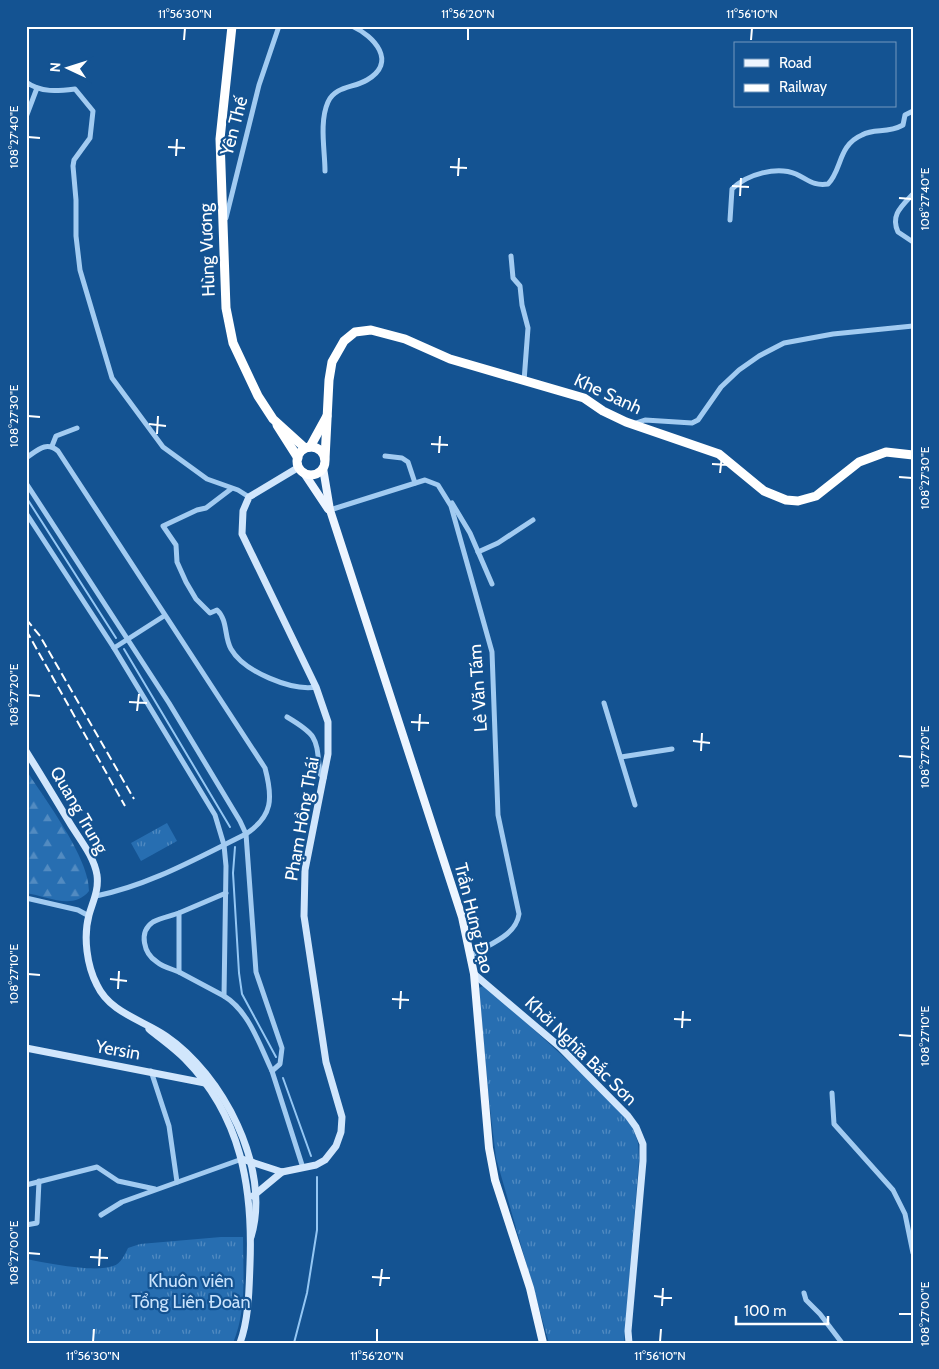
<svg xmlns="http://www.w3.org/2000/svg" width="939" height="1369" viewBox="0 0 939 1369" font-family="Cabin,sans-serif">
<defs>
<pattern id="grass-tufts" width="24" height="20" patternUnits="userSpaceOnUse" patternTransform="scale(1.25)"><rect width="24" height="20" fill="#276eb1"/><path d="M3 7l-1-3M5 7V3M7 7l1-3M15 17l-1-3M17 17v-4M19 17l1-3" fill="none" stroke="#528bc1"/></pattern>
<pattern id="forest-firs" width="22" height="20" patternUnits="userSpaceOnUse" patternTransform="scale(1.25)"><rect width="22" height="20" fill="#276eb1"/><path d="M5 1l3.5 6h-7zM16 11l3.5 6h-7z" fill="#528bc1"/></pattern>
</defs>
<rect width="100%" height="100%" fill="#145392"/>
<!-- grass -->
<g fill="url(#grass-tufts)">
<path d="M 167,823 L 177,841 L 141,861 L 131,843 Z"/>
<path d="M 485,985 L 577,1069 L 622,1114 L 633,1128 L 638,1143 L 639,1160 L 624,1343 L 549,1343 L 496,1158 L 488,1091 L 479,988 Z"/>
<path d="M 221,1237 L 243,1237 C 243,1272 247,1310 233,1343 L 26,1343 L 26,1259 C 46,1263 95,1273 113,1266 C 121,1264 125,1254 128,1248 L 140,1244 Z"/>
</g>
<!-- forest -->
<path fill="url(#forest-firs)" d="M 26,770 C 45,799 90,859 89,891 C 73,911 47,896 26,893 Z"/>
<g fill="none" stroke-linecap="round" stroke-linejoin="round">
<!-- stream -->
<g stroke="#94c7f4" stroke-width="2">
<path d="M 26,497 L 116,638"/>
<path d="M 124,649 L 230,827"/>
<path d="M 235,847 L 233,873 L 239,973 L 242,994 L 276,1057"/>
<path d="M 283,1078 L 311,1156"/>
<path d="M 294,1343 L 307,1293 L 317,1230 L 317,1177"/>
</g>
<!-- street -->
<g stroke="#a2cbf1" stroke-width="5">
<path d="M 26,82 C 41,93 58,91 75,89 L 93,111 L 90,138 L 74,160 L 73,166 L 76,200 L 76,236 L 80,270 L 112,378 L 163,447 L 207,479 L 238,490 L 249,497"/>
<path d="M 26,117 L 37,88"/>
<path d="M 325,171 C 325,151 319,122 328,102 C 335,86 354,88 367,80 C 398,62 374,36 352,26"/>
<path d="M 913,194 C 902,206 890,215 898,232 L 913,242"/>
<path d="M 226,218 L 259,85 L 279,26"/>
<path d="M 730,220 L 732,189 C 747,174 777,166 796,174 C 809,180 813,186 828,184 C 842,170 838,145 862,135 C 875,128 887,134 903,125 L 905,115 L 913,111"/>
<path d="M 511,256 L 513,278 L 520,286 L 522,305 L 528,328 L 524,381"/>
<path d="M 633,424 L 645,420 L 692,423 L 698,420 L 721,387 L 739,370 L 759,356 L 784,343 L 833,334 L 913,326"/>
<path d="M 52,446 L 56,436 L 77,428"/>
<path d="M 385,456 L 402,458 L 408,462 L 415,483"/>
<path d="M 26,458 C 38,450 46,441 58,451 L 265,768 C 273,798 273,816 246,834 C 197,858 150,885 96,896"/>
<path d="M 26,483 L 169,703 L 240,821 L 246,834 L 256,972 L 282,1048 L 280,1064 L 272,1071 L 303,1168"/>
<path d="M 231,489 L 206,508 L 197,510 L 163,526 L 176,545 L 177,562 L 186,582 L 196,599 L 210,613 L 217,610 C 228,620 224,637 231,649 C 244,672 292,691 316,687"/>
<path d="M 452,503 L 470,533 L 492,584"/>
<path d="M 330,510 L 425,480 L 438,485 L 451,506 L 492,652 L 498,815 L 519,914 C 516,936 489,944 472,955"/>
<path d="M 26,513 L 114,648 L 215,815 L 224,845 L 226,866 L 224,996 C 249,1011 260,1046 272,1071"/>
<path d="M 478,552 L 498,543 L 533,520"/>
<path d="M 114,648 L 164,616"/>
<path d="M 604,703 L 635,805"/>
<path d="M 287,717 C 319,736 316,738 320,774 L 324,778"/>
<path d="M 621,757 L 672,749"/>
<path d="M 26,898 L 78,910 L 89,916"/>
<path d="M 179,972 C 172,969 163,967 157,962 C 144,954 138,932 153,922 C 160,918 171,916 179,913"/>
<path d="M 224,996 L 179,972 L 179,913 L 226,893"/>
<path d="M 151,1071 L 169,1126 L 177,1182"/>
<path d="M 832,1093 L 834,1124 L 893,1190 L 905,1214 L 913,1253"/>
<path d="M 26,1185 L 97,1167 L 118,1181 L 155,1189"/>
<path d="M 101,1215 L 122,1202 L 242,1159"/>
<path d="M 26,1225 L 37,1223 L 39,1181"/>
<path d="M 804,1293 L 806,1300 L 820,1314 L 842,1343"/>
</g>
<!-- secondary -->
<g stroke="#d1e6fc" stroke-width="7">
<path d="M 26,751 C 41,775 56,800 71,825 C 81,841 94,857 97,875 C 99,890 93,901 89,915 C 83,937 87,966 97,985 C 110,1013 143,1020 166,1036 C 222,1074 272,1168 251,1237"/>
<path d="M 474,974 L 560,1047 L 628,1116 L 636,1127 L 643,1144 L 643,1161 L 628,1331 L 629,1343"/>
<path d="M 149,1029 C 161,1039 174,1048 185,1059 C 241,1116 253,1187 250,1264 C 249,1290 249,1318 240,1343"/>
<path d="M 26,1048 L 205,1083"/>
<path d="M 242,1159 L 282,1172 L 316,1165 L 325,1160 L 336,1146 L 341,1132 L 342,1117 L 326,1062 L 304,916 L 305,870 L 328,754 L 328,722 L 316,687 L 242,534 L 243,511 L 249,497 L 299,467"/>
<path d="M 253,1196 L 282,1172"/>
</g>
<!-- primary -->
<g stroke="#edf5ff" stroke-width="8">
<path d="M 323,468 L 330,510 L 462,917 L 474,974 L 489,1148 L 495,1180 L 530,1288 L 543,1343"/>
<path d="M 304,473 L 328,509"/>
</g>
<!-- highway -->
<g stroke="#fff" stroke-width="9">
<path d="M 232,26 L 220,139 L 226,308 L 233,343 L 258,396 L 273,419 L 305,448"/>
<path d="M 277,425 L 298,458"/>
<path d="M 310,447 L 327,416"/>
<circle cx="311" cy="461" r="14"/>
<path d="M 325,459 L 329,380 L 332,362 L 344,341 L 355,332 L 371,330 L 405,339 L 450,359 L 584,398 L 603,411 L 626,422 L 719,454 L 764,491 L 786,500 L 798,501 L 816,496 L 859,462 L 886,452 L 913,455"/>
</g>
<!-- rail -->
<g stroke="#fff" stroke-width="2" stroke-dasharray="9 4" stroke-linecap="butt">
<path d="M 26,619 L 40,636 L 134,799"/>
<path d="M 26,630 L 125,806"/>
</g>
</g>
<!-- ticks -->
<path fill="none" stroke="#fff" stroke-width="2" d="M 184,40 L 185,28M 468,40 L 468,28M 751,40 L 752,28M 28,137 L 40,138M 168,147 L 185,148M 176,156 L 177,139M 450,167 L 467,168M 458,176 L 459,158M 732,186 L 749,187M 740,196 L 741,178M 899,198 L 912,199M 28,416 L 40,417M 149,424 L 166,426M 157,434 L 158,416M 431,444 L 448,445M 439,453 L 440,436M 712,464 L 730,465M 720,473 L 722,456M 899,477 L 912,478M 28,695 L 40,696M 129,702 L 147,703M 137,711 L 139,694M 411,722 L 429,723M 419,731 L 420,714M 693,741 L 710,743M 701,751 L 702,733M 899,756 L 912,757M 28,974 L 40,975M 110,979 L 127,981M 118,989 L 119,971M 392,999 L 409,1000M 400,1009 L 401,991M 674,1019 L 691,1020M 682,1028 L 683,1011M 899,1035 L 912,1036M 28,1253 L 40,1254M 90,1257 L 108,1258M 99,1266 L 100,1249M 372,1277 L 390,1278M 380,1286 L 382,1269M 654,1296 L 672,1298M 662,1306 L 663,1288M 899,1314 L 912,1314M 93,1342 L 94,1329M 377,1342 L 377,1329M 660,1342 L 661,1329"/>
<g text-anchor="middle" stroke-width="4.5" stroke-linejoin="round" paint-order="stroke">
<!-- street labels -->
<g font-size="18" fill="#fff" stroke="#145392">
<text transform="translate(234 126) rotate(-75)" y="6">Yên Thế</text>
<text transform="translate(207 250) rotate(-92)" y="6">Hùng Vương</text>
<text transform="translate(608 394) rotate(25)" y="6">Khe Sanh</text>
<text transform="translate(478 688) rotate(-94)" y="6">Lê Văn Tám</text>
<text transform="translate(79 810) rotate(60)" y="6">Quang Trung</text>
<text transform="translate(302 819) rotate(-80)" y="6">Phạm Hồng Thái</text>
<text transform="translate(474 918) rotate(76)" y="6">Trần Hưng Đạo</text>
<text transform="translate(118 1050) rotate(10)" y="6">Yersin</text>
<text transform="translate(581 1051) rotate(44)" y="6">Khởi Nghĩa Bắc Sơn</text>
</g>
<!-- park labels -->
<g font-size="18" fill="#cae3fc" stroke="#145392">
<text x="191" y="1287">Khuôn viên<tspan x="191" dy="21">Tổng Liên Đoàn</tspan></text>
</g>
</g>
<!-- border -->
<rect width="939" height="1369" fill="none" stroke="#145392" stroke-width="55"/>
<!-- legend -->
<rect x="734" y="42" width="162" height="65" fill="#145392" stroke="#7298be"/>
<rect x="744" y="59" width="25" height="8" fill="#edf5ff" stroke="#7298be"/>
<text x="779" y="68" font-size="15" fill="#ffffff">Road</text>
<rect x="744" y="84" width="25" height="8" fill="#ffffff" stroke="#7298be"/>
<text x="779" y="92" font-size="15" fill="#ffffff">Railway</text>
<!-- north arrow -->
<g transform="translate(68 68) rotate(274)" stroke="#145392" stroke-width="4" paint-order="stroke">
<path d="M0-4L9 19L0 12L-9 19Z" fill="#ffffff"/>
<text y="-8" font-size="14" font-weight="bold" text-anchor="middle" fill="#ffffff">N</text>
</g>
<!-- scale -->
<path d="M736 1316v8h92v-8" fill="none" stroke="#ffffff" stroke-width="2.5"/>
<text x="744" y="1316" font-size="15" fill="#ffffff" stroke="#145392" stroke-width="4" paint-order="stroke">100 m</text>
<rect x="28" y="28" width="884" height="1314" fill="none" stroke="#fff" stroke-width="2"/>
<g font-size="12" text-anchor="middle" fill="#fff">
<text x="185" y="18">11°56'30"N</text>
<text x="468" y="18">11°56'20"N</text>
<text x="752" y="18">11°56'10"N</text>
<text transform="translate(14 137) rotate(-90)" y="4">108°27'40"E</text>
<text transform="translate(925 199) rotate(-90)" y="4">108°27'40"E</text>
<text transform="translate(14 416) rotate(-90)" y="4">108°27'30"E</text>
<text transform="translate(925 478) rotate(-90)" y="4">108°27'30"E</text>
<text transform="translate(14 695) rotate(-90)" y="4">108°27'20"E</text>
<text transform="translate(925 757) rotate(-90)" y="4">108°27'20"E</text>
<text transform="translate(14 974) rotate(-90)" y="4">108°27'10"E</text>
<text transform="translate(925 1036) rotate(-90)" y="4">108°27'10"E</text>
<text transform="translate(14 1253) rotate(-90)" y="4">108°27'00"E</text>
<text transform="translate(925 1314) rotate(-90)" y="4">108°27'00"E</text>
<text x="93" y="1360">11°56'30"N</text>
<text x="377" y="1360">11°56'20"N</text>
<text x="660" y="1360">11°56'10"N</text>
</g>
</svg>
